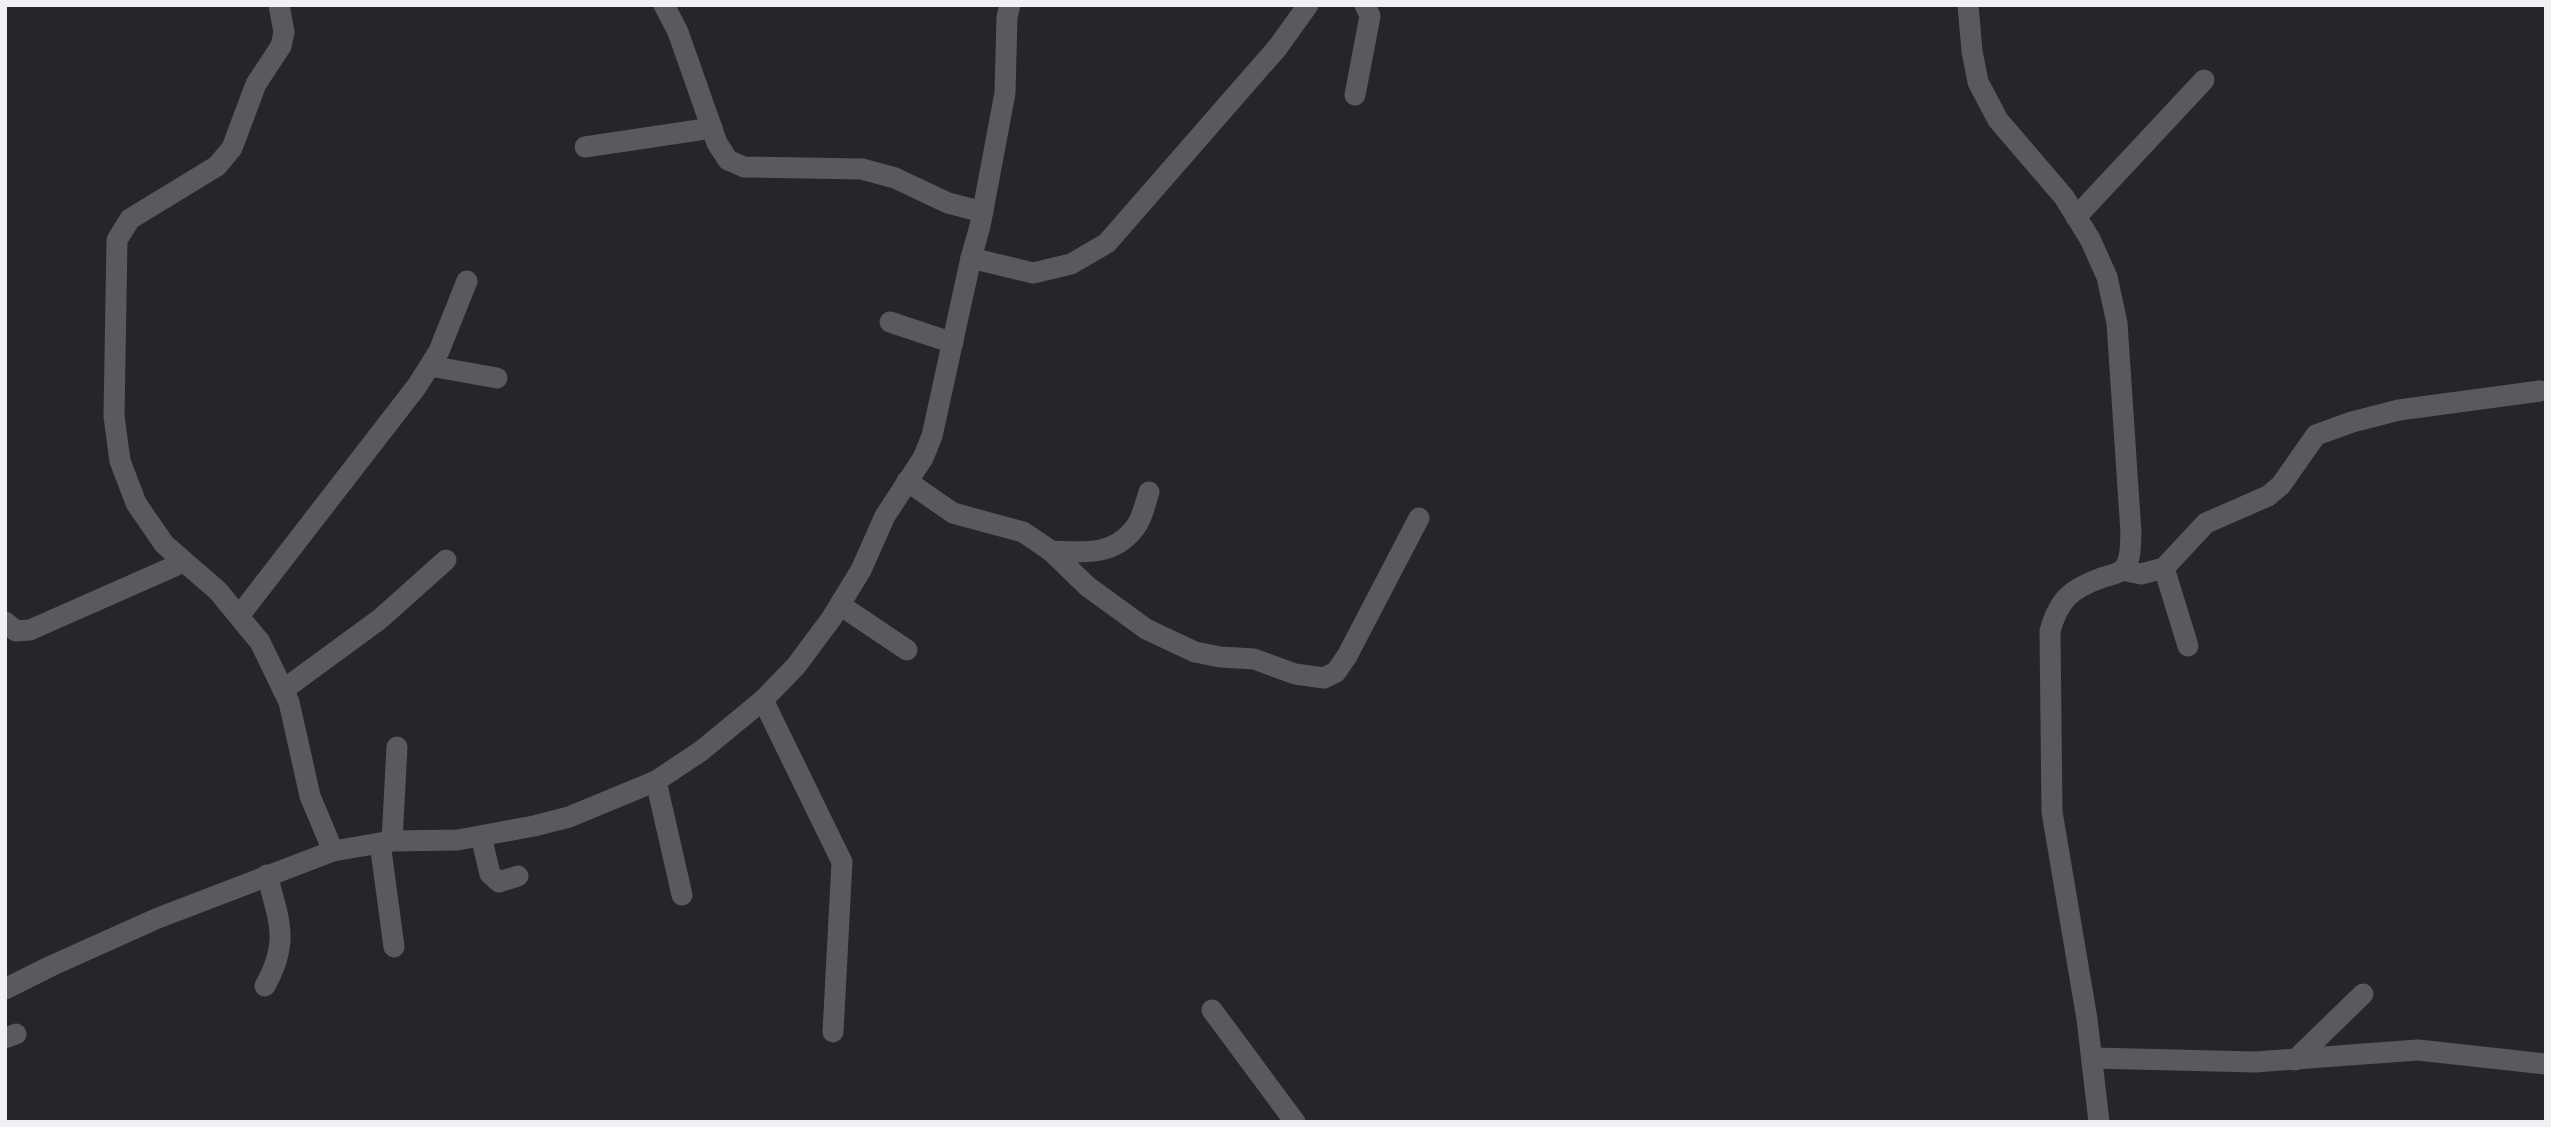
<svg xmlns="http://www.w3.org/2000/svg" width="2551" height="1127" viewBox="0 0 2551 1127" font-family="'Varela Round',sans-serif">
<rect width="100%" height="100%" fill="#27252b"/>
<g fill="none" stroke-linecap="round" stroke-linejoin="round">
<!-- minor -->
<g stroke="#5b585f" stroke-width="21">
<path d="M 279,5 L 284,32 L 281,46 L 256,84 L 232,148 L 217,166 L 130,219 L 117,240 L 114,416 L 120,461 L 136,503 L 164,544 L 218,591 L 260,642 L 289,702 L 310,796 L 333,851"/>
<path d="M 664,5 L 678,32 L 717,143 L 728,160 L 744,167 L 862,169 L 895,178 L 948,203 L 983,212"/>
<path d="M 1968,5 L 1972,51 L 1978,82 L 1998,120 L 2064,197 L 2090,239 L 2107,277 L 2117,323 L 2131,533 C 2130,544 2132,562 2122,570 C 2118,574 2107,576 2101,578 C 2071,589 2059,599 2050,631 L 2052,812 L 2087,1019 L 2099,1122"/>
<path d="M 1355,95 L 1370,16 L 1365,5"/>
<path d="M 585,147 L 712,128"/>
<path d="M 2076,217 L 2204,80"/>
<path d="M 971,258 L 1033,273 L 1071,264 L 1107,243 L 1278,47 L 1308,5"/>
<path d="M 890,322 L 953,343"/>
<path d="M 430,366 L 497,378"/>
<path d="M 907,481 L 953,513 L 1023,532 L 1051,551 L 1087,586 L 1146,629 L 1195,652 L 1220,657 L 1254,659 L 1295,674 L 1324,678 L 1336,672 L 1347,656 L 1419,518"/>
<path d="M 1051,551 C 1082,552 1112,557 1134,529 C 1142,520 1145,504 1149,492"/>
<path d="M 2164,568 L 2188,646"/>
<path d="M 2122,570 L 2141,574 L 2164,568 L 2206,523 L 2268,496 L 2281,485 L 2316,435 L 2352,422 L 2399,410 L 2540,391"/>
<path d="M 840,605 L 907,650"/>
<path d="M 239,616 L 417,386 L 439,351 L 467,281"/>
<path d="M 5,622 L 16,631 L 30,630 L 184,562"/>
<path d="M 283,690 L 380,619 L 446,560"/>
<path d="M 763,700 L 842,862 L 833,1032"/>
<path d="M 656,781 L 682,895"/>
<path d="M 481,836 L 490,874 L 499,882 L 518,876"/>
<path d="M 392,841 L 397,747"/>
<path d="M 380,843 L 394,947"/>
<path d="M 265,986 C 290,941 279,921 267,875"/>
<path d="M 5,989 L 51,966 L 158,918 L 333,851 L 392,841 L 458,840 L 534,826 L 569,817 L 656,781 L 701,751 L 763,700 L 796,666 L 831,619 L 861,570 L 885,516 L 923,458 L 932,436 L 971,258 L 980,226 L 1005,93 L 1007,17 L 1010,5"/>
<path d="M 1212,1010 L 1295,1122"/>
<path d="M 5,1038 L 16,1034"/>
<path d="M 2093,1058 L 2255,1062 L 2418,1050 L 2546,1064"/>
<path d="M 2295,1060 L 2363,994"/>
</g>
</g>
<!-- border -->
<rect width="2551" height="1127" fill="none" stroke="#f1f0f4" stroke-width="14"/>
</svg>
